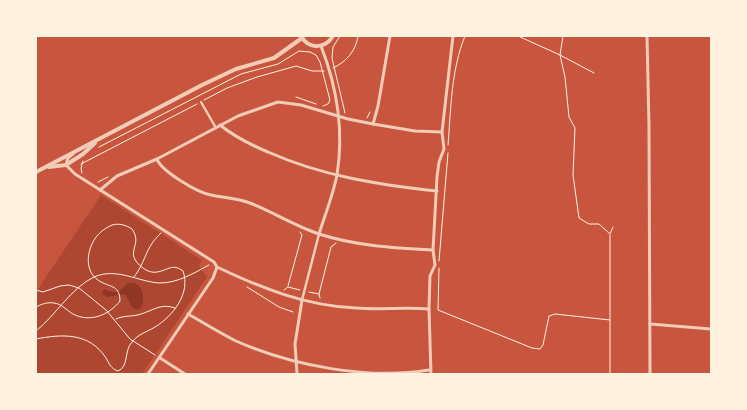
<svg xmlns="http://www.w3.org/2000/svg" width="747" height="410" viewBox="0 0 747 410" font-family="Poppins,sans-serif">
<rect width="100%" height="100%" fill="#c8553d"/>
<!-- green -->
<path fill="#ae4732" d="M 101,195 L 202,260 L 199,266 L 207,277 L 142,374 L 36,374 L 36,292 Z"/>
<!-- water -->
<path fill="#8f3625" d="M 128,283 C 143,280 146,298 141,308 L 137,310 L 132,307 L 125,294 L 107,297 L 102,294 L 104,289 C 118,295 119,292 128,283 Z"/>
<g fill="none" stroke-linecap="round" stroke-linejoin="round">
<!-- path -->
<g stroke="#fff3e0" stroke-width="1">
<path d="M 340,36 L 333,47 L 332,58 L 345,113"/>
<path d="M 518,36 L 560,55 L 563,36"/>
<path d="M 333,68 C 346,62 356,51 358,36"/>
<path d="M 594,73 L 560,55 L 565,77 L 569,117 L 575,128 L 573,175 L 579,218 L 589,224 L 599,224 L 610,234 L 613,227"/>
<path d="M 296,97 L 316,104"/>
<path d="M 204,100 L 227,88 L 257,77 L 296,66 L 312,71 L 324,71"/>
<path d="M 367,118 L 370,112"/>
<path d="M 448,145 C 451,109 451,70 465,36"/>
<path d="M 99,147 L 241,74 L 278,64 L 299,51 L 310,52 L 316,55 L 320,62 L 330,100 L 328,104 L 323,106"/>
<path d="M 81,164 L 197,104"/>
<path d="M 82,173 L 81,168 L 83,161"/>
<path d="M 98,182 L 108,177"/>
<path d="M 439,261 L 448,153"/>
<path d="M 439,268 L 438,310 L 532,348 L 540,349 L 543,345 L 549,316 L 555,314 L 610,320"/>
<path d="M 134,277 C 147,260 144,249 161,233"/>
<path d="M 288,286 L 302,235 L 300,232"/>
<path d="M 247,287 L 279,307 L 293,312"/>
<path d="M 36,290 L 43,292 L 60,286 L 69,285 L 79,288 L 106,310 L 130,339 L 155,355"/>
<path d="M 284,290 L 288,287 L 300,290"/>
<path d="M 309,292 L 319,294 L 320,298"/>
<path d="M 319,294 L 331,247 L 336,243"/>
<path d="M 36,307 C 42,304 47,302 54,303 C 62,304 66,310 73,314 C 90,323 109,315 120,301 C 120,286 111,287 101,282 C 86,274 86,257 92,244 C 96,235 103,229 112,225 C 119,223 126,225 132,229 C 144,246 122,252 143,268 C 147,271 152,273 157,272 C 169,270 172,263 183,271 C 191,293 173,316 155,327 C 147,332 138,334 132,342 C 124,350 129,367 118,371 C 111,369 109,363 106,358 C 89,332 62,334 36,339"/>
<path d="M 116,319 C 124,315 133,317 141,314 C 154,310 161,303 175,308"/>
<path d="M 36,331 C 56,315 71,288 94,277 C 117,267 138,282 160,283 C 178,283 194,273 209,265"/>
<path d="M 610,374 L 610,235"/>
</g>
<!-- pedestrian -->
<g stroke="#f1ccb7" stroke-width="2.5">
<path d="M 201,102 L 216,128"/>
<path d="M 302,300 L 319,234"/>
</g>
<!-- minor -->
<g stroke="#f1ccb7" stroke-width="3">
<path d="M 647,36 L 649,126 L 650,374"/>
<path d="M 373,124 L 378,106 L 390,36"/>
<path d="M 220,125 C 235,137 251,145 268,152 C 322,176 379,185 437,191"/>
<path d="M 73,154 L 68,158 L 66,165 L 75,174 L 214,262 L 217,267 C 261,288 306,306 356,308 C 380,310 404,307 429,309"/>
<path d="M 157,159 C 161,171 198,193 211,195 C 224,198 237,198 250,203 C 273,212 295,226 319,234 C 356,246 394,248 433,250"/>
<path d="M 100,190 L 117,176 L 157,159 L 238,116 L 278,102 L 301,105 L 348,119 L 373,124 L 415,131 L 442,132"/>
<path d="M 319,234 C 325,215 333,195 337,175 C 344,131 337,87 321,46"/>
<path d="M 188,314 C 204,323 220,333 236,341 C 292,366 369,380 429,370"/>
<path d="M 650,324 L 711,329"/>
<path d="M 160,358 L 185,374"/>
<path d="M 148,374 L 213,278 L 217,267"/>
<path d="M 297,374 L 295,344 L 302,300"/>
<path d="M 431,374 L 429,309 L 430,276 L 435,265 L 433,250 L 437,177 L 439,162 L 444,149 L 442,132 L 453,36"/>
</g>
<!-- tertiary -->
<g stroke="#f1ccb7" stroke-width="4">
<path d="M 301,36 C 309,50 325,49 333,36"/>
<path d="M 49,167 L 66,165 L 83,154 L 95,143"/>
<path d="M 36,172 L 202,85 L 236,69 L 274,58 L 302,38"/>
</g>
</g>
<!-- border -->
<rect width="747" height="410" fill="none" stroke="#fff3e0" stroke-width="74"/>
</svg>
